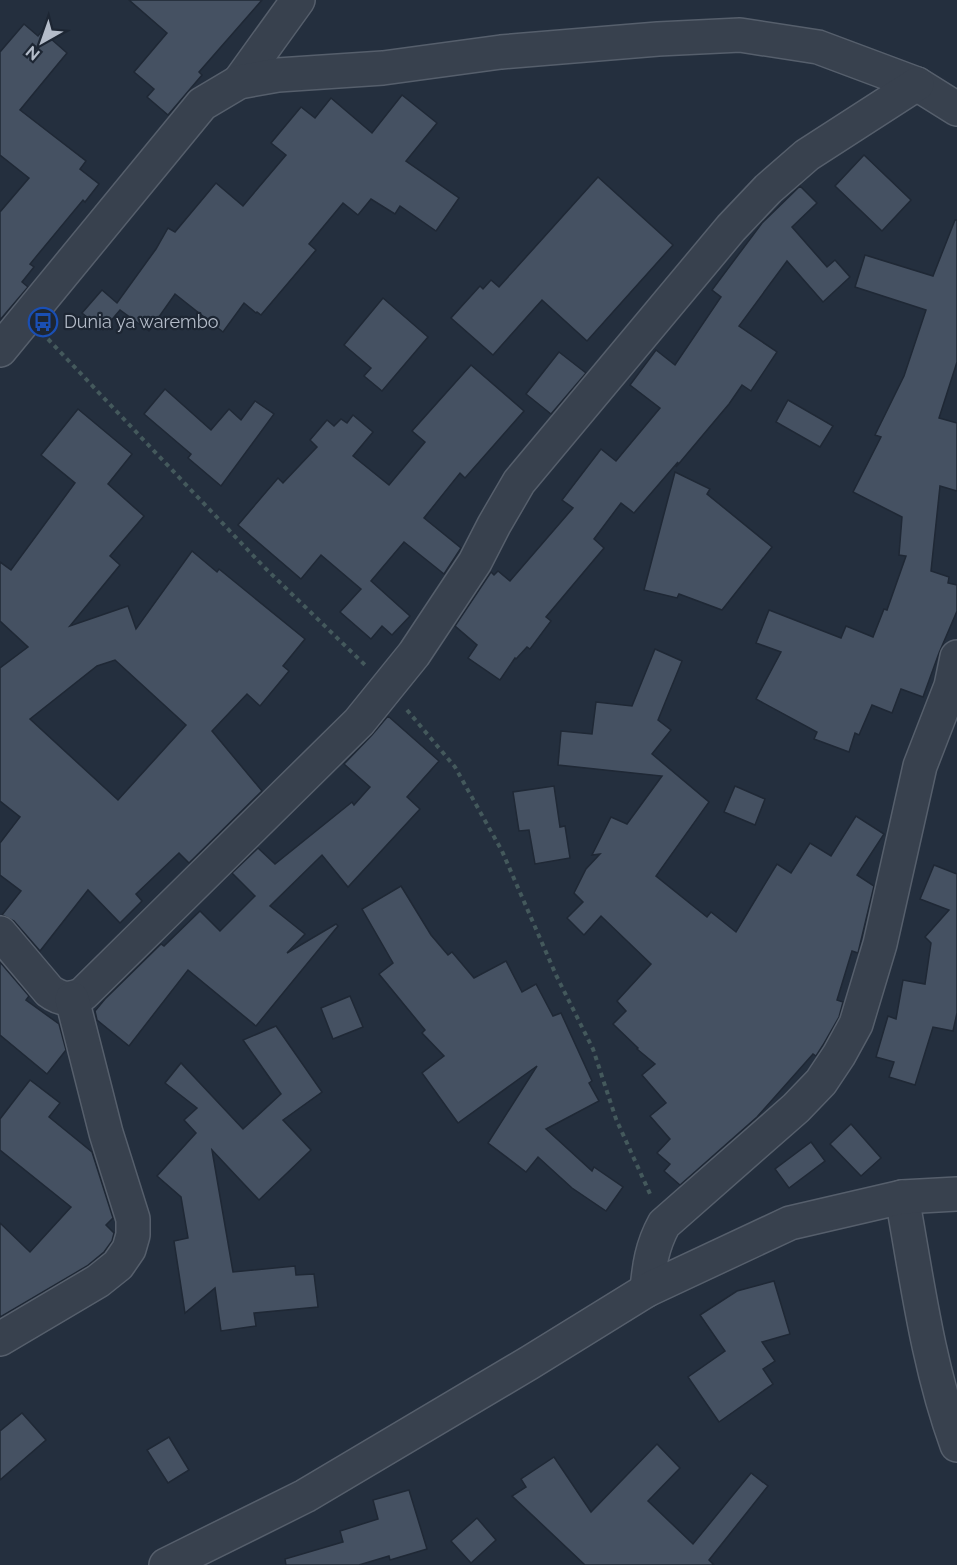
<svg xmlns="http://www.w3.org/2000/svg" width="957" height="1565" viewBox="0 0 957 1565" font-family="Raleway,sans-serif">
<rect width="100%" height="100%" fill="#242f3e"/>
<!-- building -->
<g fill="#455162" stroke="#1f2835" stroke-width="1.5" fill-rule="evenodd">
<path d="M 129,0 L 262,0 L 199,72 L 202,75 L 168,115 L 147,97 L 154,89 L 134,72 L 167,33 Z"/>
<path d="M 24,24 L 38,36 L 42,31 L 67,53 L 20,110 L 86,161 L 80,169 L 99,184 L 85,202 L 83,200 L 30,264 L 34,267 L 22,282 L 28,287 L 0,320 L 0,212 L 29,178 L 0,155 L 0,52 Z"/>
<path d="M 402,95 L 437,123 L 406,161 L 459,198 L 436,231 L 400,206 L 395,214 L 371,199 L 358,215 L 343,203 L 309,244 L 316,250 L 261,315 L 257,312 L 256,313 L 244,303 L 223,332 L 175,294 L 149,331 L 120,310 L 103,330 L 82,313 L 102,290 L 117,303 L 156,249 L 168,228 L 175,232 L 216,183 L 243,206 L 286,155 L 271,143 L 301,107 L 315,118 L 331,98 L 372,133 Z"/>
<path d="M 864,155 L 911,200 L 882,231 L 835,186 Z"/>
<path d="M 598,177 L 673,245 L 587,341 L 542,300 L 493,355 L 451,318 L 480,286 L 483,289 L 491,280 L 499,287 Z"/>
<path d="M 800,186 L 817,203 L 792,227 L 827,267 L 835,260 L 850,277 L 823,302 L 787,261 L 739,326 L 777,352 L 751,391 L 742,385 L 729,404 L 676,467 L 678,462 L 634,513 L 621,503 L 594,539 L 604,548 L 546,617 L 551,621 L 530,649 L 527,647 L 516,659 L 515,658 L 500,680 L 468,658 L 477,645 L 455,626 L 491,572 L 494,575 L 498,571 L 510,581 L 573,508 L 562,500 L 601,449 L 616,461 L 660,408 L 630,385 L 656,350 L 675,365 L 721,297 L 712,290 L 762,223 Z"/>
<path d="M 955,220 L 957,220 L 957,362 L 939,418 L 957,423 L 957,491 L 940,486 L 931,571 L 949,577 L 948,583 L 957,585 L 957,611 L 939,653 L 923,697 L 901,689 L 892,713 L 872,705 L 859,735 L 855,733 L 849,752 L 814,739 L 817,732 L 756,699 L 781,652 L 756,643 L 769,610 L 841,638 L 846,626 L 873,637 L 884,609 L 887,610 L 906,556 L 899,555 L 902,517 L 853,492 L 881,437 L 875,435 L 904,376 L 926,310 L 855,287 L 865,255 L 933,276 Z"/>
<path d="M 383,298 L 428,337 L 382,391 L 364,376 L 371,368 L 344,345 Z"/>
<path d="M 559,352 L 586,373 L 551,414 L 526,394 Z"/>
<path d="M 471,365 L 524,411 L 465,478 L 460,473 L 424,518 L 461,548 L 444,574 L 404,542 L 371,581 L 410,616 L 392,635 L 382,626 L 371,639 L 340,612 L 361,589 L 321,555 L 301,579 L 238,525 L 278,478 L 283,483 L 317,447 L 310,440 L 327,420 L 334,426 L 341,419 L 347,423 L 353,415 L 373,432 L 353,456 L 389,485 L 425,442 L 412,431 Z"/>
<path d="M 165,389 L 211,430 L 229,409 L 241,420 L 255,401 L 274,414 L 221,486 L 188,458 L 191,454 L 144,414 Z"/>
<path d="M 788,400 L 833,426 L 820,447 L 776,422 Z"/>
<path d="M 78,409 L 132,454 L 108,484 L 144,516 L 110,556 L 120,565 L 70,626 L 128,606 L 136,629 L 192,551 L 217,572 L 219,569 L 305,639 L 283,666 L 289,671 L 260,706 L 247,694 L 212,731 L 262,791 L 189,863 L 179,853 L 136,894 L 142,901 L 120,923 L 88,890 L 40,951 L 14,921 L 2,915 L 21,891 L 0,875 L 0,843 L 20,817 L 0,801 L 0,668 L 28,647 L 0,621 L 0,562 L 11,570 L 75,483 L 41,455 ZM 115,660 L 186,725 L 118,800 L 30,719 L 97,666 Z"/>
<path d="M 675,472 L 710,489 L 707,494 L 772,547 L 722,610 L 679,594 L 677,598 L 644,590 Z"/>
<path d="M 655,649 L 682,661 L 658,720 L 671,730 L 652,754 L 709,802 L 656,876 L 707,917 L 711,912 L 736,932 L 777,864 L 791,873 L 810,843 L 831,856 L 856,816 L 884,834 L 857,875 L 874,886 L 858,953 L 852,951 L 837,1000 L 843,1002 L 839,1017 L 823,1045 L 816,1056 L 813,1054 L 757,1117 L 680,1185 L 664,1171 L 670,1164 L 657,1153 L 670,1139 L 650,1116 L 666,1103 L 642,1075 L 655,1064 L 637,1049 L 638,1048 L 613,1024 L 626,1011 L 617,1001 L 651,964 L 601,916 L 584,935 L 567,918 L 583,902 L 574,893 L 586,869 L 600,854 L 592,855 L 611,817 L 627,824 L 662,776 L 558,765 L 561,731 L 592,734 L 596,702 L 632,706 Z"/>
<path d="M 388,716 L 439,761 L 407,797 L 420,809 L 348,887 L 322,855 L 270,906 L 305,934 L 287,953 L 336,924 L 338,926 L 256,1026 L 188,970 L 129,1046 L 97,1020 L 95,1011 L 105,999 L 161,944 L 164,946 L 200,911 L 220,931 L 255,896 L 232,873 L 258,848 L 275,864 L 352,802 L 354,805 L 370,787 L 344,764 L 372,735 Z"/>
<path d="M 554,786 L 560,827 L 565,826 L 570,858 L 535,864 L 529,830 L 519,831 L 513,792 Z"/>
<path d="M 735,786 L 765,799 L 755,825 L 724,812 Z"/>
<path d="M 934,865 L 957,874 L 957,1013 L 953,1031 L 933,1027 L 915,1085 L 889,1077 L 894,1062 L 876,1057 L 888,1016 L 896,1019 L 903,980 L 925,984 L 931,943 L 925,937 L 949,910 L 920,899 Z"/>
<path d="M 401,886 L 431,935 L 448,955 L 452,952 L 474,978 L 506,961 L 522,992 L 536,984 L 553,1016 L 561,1013 L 592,1081 L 589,1083 L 599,1101 L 546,1129 L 592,1171 L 594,1167 L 623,1187 L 606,1211 L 572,1188 L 538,1157 L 526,1172 L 488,1143 L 537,1066 L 458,1123 L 422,1073 L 444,1056 L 422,1033 L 425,1030 L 379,974 L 393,963 L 362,909 Z"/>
<path d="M 0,962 L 29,996 L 26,1000 L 59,1024 L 66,1050 L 47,1074 L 0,1035 Z"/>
<path d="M 350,996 L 363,1027 L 333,1039 L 321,1008 Z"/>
<path d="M 276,1026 L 322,1092 L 283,1120 L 311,1150 L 259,1200 L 212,1150 L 233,1272 L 295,1266 L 296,1275 L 314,1274 L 318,1307 L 254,1313 L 256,1326 L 221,1331 L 215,1288 L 185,1313 L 174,1241 L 188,1238 L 181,1197 L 157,1176 L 196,1133 L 184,1120 L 197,1108 L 165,1083 L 181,1063 L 243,1129 L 281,1094 L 243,1040 Z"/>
<path d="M 30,1080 L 60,1103 L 49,1117 L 92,1152 L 113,1218 L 106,1225 L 114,1233 L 112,1241 L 104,1252 L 87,1266 L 0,1317 L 0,1223 L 30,1252 L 71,1207 L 0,1150 L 0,1119 Z"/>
<path d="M 851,1124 L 881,1158 L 861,1176 L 830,1144 Z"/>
<path d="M 811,1142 L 825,1161 L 789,1188 L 775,1169 Z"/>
<path d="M 774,1281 L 790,1334 L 762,1342 L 775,1361 L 763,1369 L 773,1384 L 719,1422 L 688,1377 L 725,1351 L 700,1315 L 737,1291 Z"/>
<path d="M 22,1413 L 46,1440 L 0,1480 L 0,1431 Z"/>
<path d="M 169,1437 L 189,1470 L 168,1483 L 147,1450 Z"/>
<path d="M 657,1444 L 680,1468 L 648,1501 L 693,1544 L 751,1473 L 768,1486 L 709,1560 L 714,1565 L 585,1565 L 512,1496 L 526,1487 L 521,1479 L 554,1457 L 591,1512 Z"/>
<path d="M 409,1490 L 427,1549 L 390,1560 L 389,1556 L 359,1565 L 286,1565 L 285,1559 L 343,1542 L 340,1531 L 378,1519 L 373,1500 Z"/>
<path d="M 477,1518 L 496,1540 L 471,1563 L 451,1541 Z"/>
</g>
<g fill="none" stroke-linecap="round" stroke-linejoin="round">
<!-- minor casing -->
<g stroke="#565f6c" stroke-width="36">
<g id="minor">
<path d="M 239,82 L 298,0"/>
<path d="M 0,350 L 202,104 L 239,82 L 278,75 L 383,68 L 501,52 L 658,39 L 740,35 L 818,47 L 917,84 L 957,109"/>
<path d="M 0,933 L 49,991 C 61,1000 70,1000 83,994 L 359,722 L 414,654 L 475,562 L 494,525 L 519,482 L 731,228 L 768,189 L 807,155 L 917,84"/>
<path d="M 902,1197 C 917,1280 928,1366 957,1445"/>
<path d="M 647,1290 C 649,1266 652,1246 664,1224 L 796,1108 L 821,1082 L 839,1055 L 856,1024 L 880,944 L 920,766 L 951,686 L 957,657"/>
<path d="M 0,1339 L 98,1281 L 118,1265 L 129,1249 L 133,1235 L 133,1219 L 106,1133 L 72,999"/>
<path d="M 166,1565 L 305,1496 L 529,1363 L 647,1290 L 790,1223 L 902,1197 L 957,1194"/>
</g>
</g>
<!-- path -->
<g stroke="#44595c" stroke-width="4" stroke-dasharray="4.5 4.5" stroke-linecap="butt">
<path d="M 48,339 L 263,566 L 365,665"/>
<path d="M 407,710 L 455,767 L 502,851 L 556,975 L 593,1049 L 616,1119 L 651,1196"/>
</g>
<!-- minor -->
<use href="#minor" stroke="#38414e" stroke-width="33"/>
</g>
<!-- icons -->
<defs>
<g id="bus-ring" transform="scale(1.5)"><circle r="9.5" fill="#1d2633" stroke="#1a4fb4" stroke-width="1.5"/><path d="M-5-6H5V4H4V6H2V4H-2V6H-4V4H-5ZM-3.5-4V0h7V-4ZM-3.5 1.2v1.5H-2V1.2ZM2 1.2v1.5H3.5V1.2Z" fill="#1a4fb4"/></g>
</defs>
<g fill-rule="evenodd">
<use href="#bus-ring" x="43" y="322"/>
</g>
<g text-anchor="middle" stroke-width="4.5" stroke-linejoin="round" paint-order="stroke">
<!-- poi labels -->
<g font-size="18" fill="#b4bcc9" stroke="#1d2633" text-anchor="start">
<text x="64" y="328">Dunia ya warembo</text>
</g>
</g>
<!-- north arrow -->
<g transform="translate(42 42) rotate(220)" stroke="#1d2633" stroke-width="4.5" paint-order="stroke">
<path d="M0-4.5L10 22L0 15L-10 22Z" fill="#b4bcc9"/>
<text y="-9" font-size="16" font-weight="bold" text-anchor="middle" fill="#b4bcc9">N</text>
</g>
</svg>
